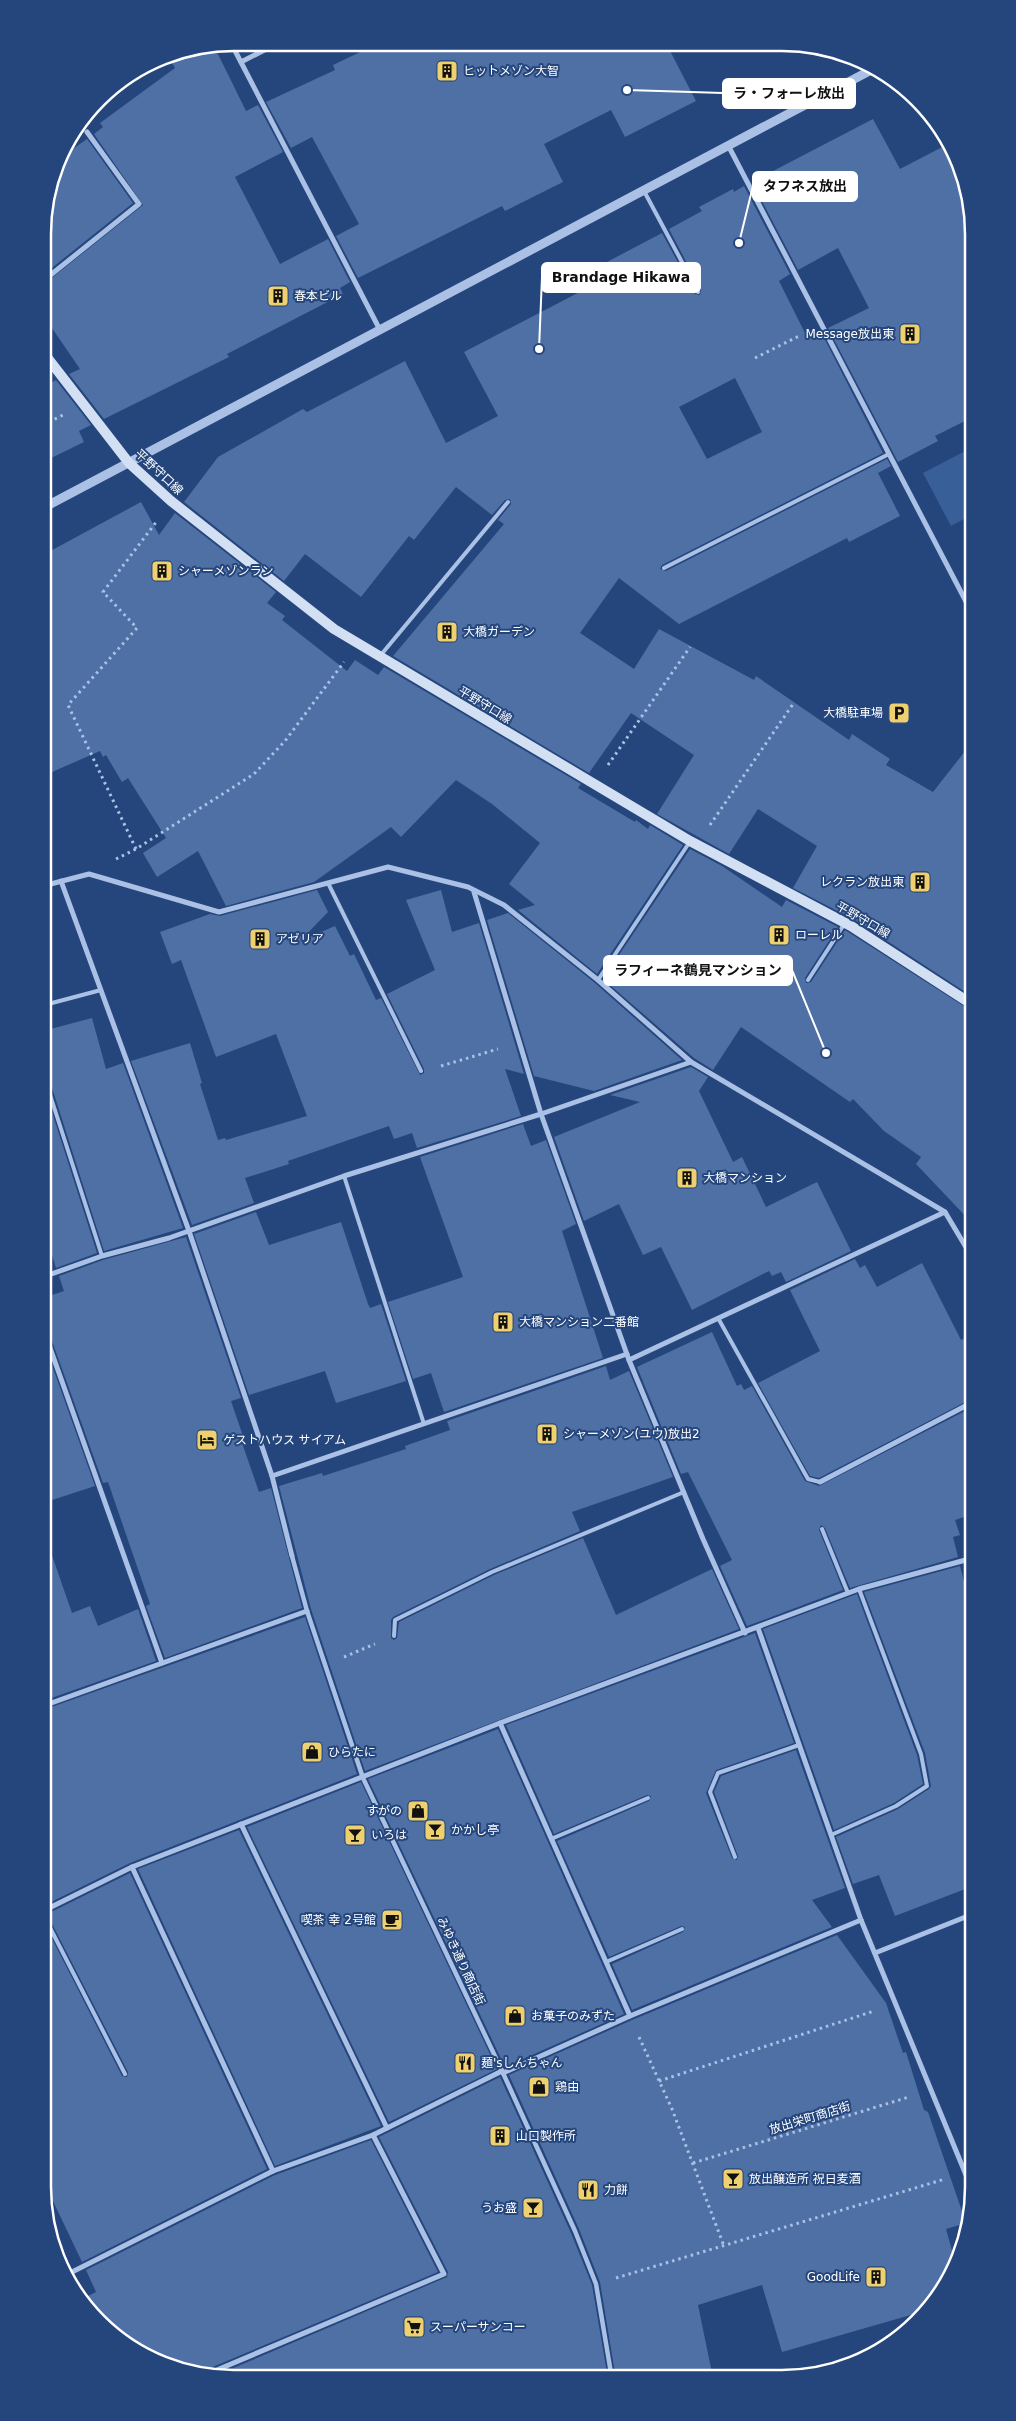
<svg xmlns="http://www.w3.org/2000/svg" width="1016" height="2421" viewBox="0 0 1016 2421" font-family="'DejaVu Sans','Noto Sans JP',sans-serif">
<rect width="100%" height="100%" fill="#25467c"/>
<!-- green -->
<path fill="#395f99" d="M 973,447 L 973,514 L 951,526 L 923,473 Z"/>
<!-- building -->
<g fill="#4e70a5" fill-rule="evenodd">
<path d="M 379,43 L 667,45 L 696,101 L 625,137 L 611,110 L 544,144 L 563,182 L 505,211 L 502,206 L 358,278 L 336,236 L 359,224 L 312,137 L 291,148 L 266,102 L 335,70 L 333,65 Z"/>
<path d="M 214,46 L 246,111 L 258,105 L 283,152 L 235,177 L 280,264 L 328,239 L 350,282 L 340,288 L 343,294 L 227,354 L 229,357 L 104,419 L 69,374 L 80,369 L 43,315 L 43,285 L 143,205 L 94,134 L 103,127 L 100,123 L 175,68 L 168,56 Z"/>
<path d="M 873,119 L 900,169 L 950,143 L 967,185 L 972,221 L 963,225 L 974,245 L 973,417 L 935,436 L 938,441 L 898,462 L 828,328 L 869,308 L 838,248 L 798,270 L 752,182 Z"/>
<path d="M 87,139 L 133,203 L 43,275 L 43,221 L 60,158 Z"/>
<path d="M 744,186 L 790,274 L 779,281 L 808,339 L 821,332 L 883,453 L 662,565 L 660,569 L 666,571 L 887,459 L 891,466 L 878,473 L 900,516 L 849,542 L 847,538 L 679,624 L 619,578 L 580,633 L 634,669 L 659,629 L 754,680 L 756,676 L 849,740 L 852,734 L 890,759 L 886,765 L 933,792 L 973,741 L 973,997 L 855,920 L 793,888 L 817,846 L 758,809 L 729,854 L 657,814 L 694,755 L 631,713 L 589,773 L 393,656 L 504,524 L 498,520 L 511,504 L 510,499 L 505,500 L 492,515 L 456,487 L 414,540 L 409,536 L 361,597 L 305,554 L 284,581 L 184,502 L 218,457 L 303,409 L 307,412 L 405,361 L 446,443 L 498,416 L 464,352 L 593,285 L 586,273 L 662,233 L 695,294 L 700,295 L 701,290 L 669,229 L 702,211 L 699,207 L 733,189 L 734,192 ZM 735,378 L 762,432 L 707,459 L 679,407 Z"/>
<path d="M 56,380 L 91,425 L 79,431 L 84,442 L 43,462 L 43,387 Z"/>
<path d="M 141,502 L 159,535 L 175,513 L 276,592 L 267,603 L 285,616 L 282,620 L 347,671 L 355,660 L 378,675 L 384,667 L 581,784 L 578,788 L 635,822 L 636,820 L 648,829 L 650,825 L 683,845 L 597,974 L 518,910 L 535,905 L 509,884 L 540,843 L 492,804 L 456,780 L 401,837 L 391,827 L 314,882 L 226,906 L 198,851 L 157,877 L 143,853 L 166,838 L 128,778 L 122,782 L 106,755 L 103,757 L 100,751 L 43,776 L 43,555 Z"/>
<path d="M 690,849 L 722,866 L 782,907 L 786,900 L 838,927 L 805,978 L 806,983 L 811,982 L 845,930 L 973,1012 L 973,1224 L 916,1164 L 921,1157 L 884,1131 L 853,1099 L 850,1102 L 741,1027 L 713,1070 L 694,1058 L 603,979 Z"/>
<path d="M 317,890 L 328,912 L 300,941 L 335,926 L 350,956 L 354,954 L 376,1000 L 381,998 L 420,1075 L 424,1073 L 424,1069 L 387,994 L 435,970 L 406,900 L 441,890 L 452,932 L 479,923 L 524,1074 L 505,1069 L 521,1116 L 417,1148 L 412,1133 L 394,1139 L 389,1126 L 288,1161 L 289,1164 L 245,1178 L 254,1203 L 192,1225 L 131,1061 L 190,1043 L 202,1083 L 200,1084 L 218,1140 L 225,1138 L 226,1140 L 307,1116 L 276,1034 L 216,1057 L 181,960 L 172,964 L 160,932 L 210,914 L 220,916 Z"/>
<path d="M 508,913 L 595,983 L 682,1060 L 594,1091 L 534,1076 L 487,920 Z"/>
<path d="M 92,1018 L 106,1069 L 123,1063 L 183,1228 L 104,1251 L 47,1072 L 43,1069 L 43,1031 Z"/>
<path d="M 691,1067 L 708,1077 L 699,1091 L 733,1162 L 742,1157 L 766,1207 L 817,1182 L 851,1251 L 786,1282 L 781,1272 L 772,1276 L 769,1271 L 692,1310 L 661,1247 L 643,1255 L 619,1204 L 584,1221 L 554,1137 L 640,1102 L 610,1095 Z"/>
<path d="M 43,1084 L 97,1253 L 56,1268 L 43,1225 Z"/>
<path d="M 523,1124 L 531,1146 L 546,1140 L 576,1224 L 562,1231 L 603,1358 L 444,1412 L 431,1373 L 413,1379 L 388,1302 L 463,1277 L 420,1157 Z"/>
<path d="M 256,1212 L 269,1245 L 341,1222 L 368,1304 L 370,1308 L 381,1304 L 406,1381 L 336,1403 L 325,1371 L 249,1395 L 194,1234 Z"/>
<path d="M 186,1237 L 241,1398 L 231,1401 L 244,1439 L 241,1440 L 259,1492 L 271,1488 L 302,1608 L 165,1658 L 146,1606 L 150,1604 L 108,1482 L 103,1483 L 47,1327 L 43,1324 L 43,1298 L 64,1291 L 59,1276 L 103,1260 Z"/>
<path d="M 855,1259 L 860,1268 L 865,1265 L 877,1287 L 922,1263 L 961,1340 L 973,1334 L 973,1398 L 819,1478 L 810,1476 L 758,1383 L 820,1351 L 790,1290 Z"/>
<path d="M 712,1332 L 737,1386 L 741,1384 L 744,1390 L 752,1386 L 805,1481 L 819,1486 L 973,1407 L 973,1514 L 955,1520 L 960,1535 L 953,1537 L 958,1557 L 850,1588 L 825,1528 L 821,1525 L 819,1530 L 843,1590 L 747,1626 L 720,1566 L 732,1560 L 688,1472 L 681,1474 L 637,1367 Z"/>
<path d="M 43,1340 L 95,1486 L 43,1503 Z"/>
<path d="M 606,1366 L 610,1380 L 629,1371 L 673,1477 L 572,1512 L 580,1531 L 490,1569 L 393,1617 L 391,1620 L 391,1638 L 394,1640 L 397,1638 L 399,1622 L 494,1575 L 583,1538 L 616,1615 L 712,1569 L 739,1629 L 365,1771 L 311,1609 L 279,1486 L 322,1473 L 323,1476 L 406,1449 L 405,1446 L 450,1430 L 447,1421 Z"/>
<path d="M 47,1541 L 72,1613 L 90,1606 L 98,1626 L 138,1609 L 156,1661 L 43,1701 L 43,1542 Z"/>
<path d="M 960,1566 L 973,1617 L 973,1886 L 895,1916 L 879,1875 L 853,1884 L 836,1837 L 898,1809 L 929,1789 L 931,1786 L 925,1753 L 864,1592 Z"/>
<path d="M 857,1594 L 917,1755 L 923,1784 L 894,1803 L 834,1830 L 763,1629 Z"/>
<path d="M 305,1617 L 357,1774 L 130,1863 L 43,1906 L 43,1710 Z"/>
<path d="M 755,1633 L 794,1743 L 716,1770 L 706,1793 L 732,1858 L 737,1860 L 738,1856 L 714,1792 L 721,1776 L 796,1750 L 845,1888 L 812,1900 L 832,1927 L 632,2010 L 612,1964 L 683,1932 L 685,1927 L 681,1926 L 609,1957 L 557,1841 L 649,1801 L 651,1796 L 647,1795 L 554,1834 L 506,1725 Z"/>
<path d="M 498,1729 L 624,2014 L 505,2067 L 368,1779 Z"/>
<path d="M 361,1782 L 497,2069 L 389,2122 L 247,1827 Z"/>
<path d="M 239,1830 L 381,2126 L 275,2166 L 138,1869 Z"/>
<path d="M 130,1873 L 267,2169 L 82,2262 L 42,2178 L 43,1921 L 122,2076 L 127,2077 L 128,2072 L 47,1914 Z"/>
<path d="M 837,1935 L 886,2003 L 903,2053 L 906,2052 L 924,2110 L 928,2112 L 966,2223 L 946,2229 L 956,2265 L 928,2310 L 782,2352 L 762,2285 L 698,2305 L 712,2373 L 615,2373 L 600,2282 L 579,2229 L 509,2075 L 632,2020 Z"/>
<path d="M 500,2077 L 571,2233 L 592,2285 L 607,2373 L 217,2375 L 447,2277 L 448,2272 L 379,2137 Z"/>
<path d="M 371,2140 L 438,2272 L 203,2371 L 201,2375 L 150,2359 L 108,2331 L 93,2313 L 86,2297 L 96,2292 L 86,2270 L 275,2175 Z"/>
</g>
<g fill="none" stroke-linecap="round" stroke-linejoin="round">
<!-- path -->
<g stroke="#aac1e5" stroke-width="3" stroke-dasharray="2.5 4" stroke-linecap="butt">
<path d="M 970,313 L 973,311"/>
<path d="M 755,358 L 801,335"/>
<path d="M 43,425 L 63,415"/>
<path d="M 608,765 L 690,647"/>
<path d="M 710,825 L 793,704"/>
<path d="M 136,849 L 68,705 L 137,628 L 103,592 L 157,521"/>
<path d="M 116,859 L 136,849 L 254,774 L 285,741 L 344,662"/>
<path d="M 441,1066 L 498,1049"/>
<path d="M 344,1657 L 375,1644"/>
<path d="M 639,2037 L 672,2109 L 724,2246"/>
<path d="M 659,2081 L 874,2011"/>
<path d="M 693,2163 L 909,2097"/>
<path d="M 616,2278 L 945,2179"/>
</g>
<!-- service -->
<g stroke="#aac1e5" stroke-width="4">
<path d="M 644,191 L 698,292"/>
<path d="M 664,568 L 889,454"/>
<path d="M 380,656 L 508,502"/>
<path d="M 328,883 L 421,1071"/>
<path d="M 598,980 L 689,843"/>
<path d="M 808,980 L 845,923"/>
<path d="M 52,1003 L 101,990"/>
<path d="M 43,1073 L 102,1256"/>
<path d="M 344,1176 L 424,1424"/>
<path d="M 718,1318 L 808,1479 L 820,1482"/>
<path d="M 822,1529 L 848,1593"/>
<path d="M 394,1636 L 395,1620 L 492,1572 L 684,1492"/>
<path d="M 831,1835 L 896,1806 L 927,1786 L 921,1754 L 859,1589"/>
<path d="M 551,1839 L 648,1798"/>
<path d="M 735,1857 L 710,1792 L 718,1773 L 799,1745"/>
<path d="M 43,1914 L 125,2074"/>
<path d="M 606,1962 L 682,1929"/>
</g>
<!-- pedestrian -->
<path stroke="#aac1e5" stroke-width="4.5" d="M 292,1556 L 307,1611 L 363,1778 L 503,2073 L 575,2231 L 596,2284 L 611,2373"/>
<!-- minor -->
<g stroke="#aac1e5" stroke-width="5">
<path d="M 231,43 L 380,330"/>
<path d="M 241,62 L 278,43"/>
<path d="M 729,147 L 973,615"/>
<path d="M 43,281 L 139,204 L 87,132"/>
<path d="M 61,881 L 189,1231 L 272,1476 L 292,1556"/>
<path d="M 43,886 L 89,874 L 219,912 L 388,867 L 468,887 L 504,905 L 598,980 L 691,1062 L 945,1212 L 973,1259"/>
<path d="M 474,892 L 541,1114 L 629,1360 L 703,1539 L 745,1633"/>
<path d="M 43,1277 L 102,1256 L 169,1238 L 344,1176 L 541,1114 L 691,1062"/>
<path d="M 43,1328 L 162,1663"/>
<path d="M 629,1360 L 945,1212"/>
<path d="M 272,1476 L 627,1354"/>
<path d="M 820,1482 L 973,1402"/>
<path d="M 758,1628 L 861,1920 L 973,2192"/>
<path d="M 43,1706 L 307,1611"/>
<path d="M 500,1723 L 630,2016"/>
<path d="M 241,1824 L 387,2128"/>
<path d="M 132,1867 L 273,2171"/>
<path d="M 43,1911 L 132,1867 L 500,1723 L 859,1589 L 973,1558"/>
<path d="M 875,1953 L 973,1914"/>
<path d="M 503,2073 L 630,2016 L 861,1920"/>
<path d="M 48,2232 L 70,2285"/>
<path d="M 66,2275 L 273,2171 L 373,2135 L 502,2071"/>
<path d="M 205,2375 L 444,2274 L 373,2135"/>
</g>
<!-- tertiary -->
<path stroke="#aac1e5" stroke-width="9" d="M 43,508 L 875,68"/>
<!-- secondary -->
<path stroke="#d3e0f4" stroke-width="10" d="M 43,352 L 129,463 L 171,501 L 334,629 L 690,841 L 851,926 L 973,1005"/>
</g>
<!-- icons -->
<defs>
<g id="building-square" transform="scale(1.125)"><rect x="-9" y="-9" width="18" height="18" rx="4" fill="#eed06f" stroke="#25467c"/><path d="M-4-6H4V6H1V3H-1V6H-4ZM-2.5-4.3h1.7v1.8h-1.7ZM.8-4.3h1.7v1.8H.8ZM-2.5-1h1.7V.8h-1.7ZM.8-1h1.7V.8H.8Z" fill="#111"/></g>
<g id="parking-square" transform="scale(1.125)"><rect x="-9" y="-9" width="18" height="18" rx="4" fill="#eed06f" stroke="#25467c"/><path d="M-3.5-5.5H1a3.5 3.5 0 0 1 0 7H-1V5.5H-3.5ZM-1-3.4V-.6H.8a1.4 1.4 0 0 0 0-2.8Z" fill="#111"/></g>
<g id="hotel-square" transform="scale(1.125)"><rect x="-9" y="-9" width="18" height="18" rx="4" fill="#eed06f" stroke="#25467c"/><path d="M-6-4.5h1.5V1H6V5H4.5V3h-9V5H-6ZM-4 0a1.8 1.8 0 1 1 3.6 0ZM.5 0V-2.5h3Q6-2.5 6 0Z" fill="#111"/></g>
<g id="shop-square" transform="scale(1.125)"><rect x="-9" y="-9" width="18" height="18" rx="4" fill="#eed06f" stroke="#25467c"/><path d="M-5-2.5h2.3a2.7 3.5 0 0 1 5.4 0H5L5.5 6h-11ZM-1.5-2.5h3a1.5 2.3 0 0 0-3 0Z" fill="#111"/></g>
<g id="bar-square" transform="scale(1.125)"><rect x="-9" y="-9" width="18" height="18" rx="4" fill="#eed06f" stroke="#25467c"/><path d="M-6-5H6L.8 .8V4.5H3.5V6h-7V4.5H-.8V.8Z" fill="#111"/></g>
<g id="cafe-square" transform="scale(1.125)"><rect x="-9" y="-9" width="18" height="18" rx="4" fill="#eed06f" stroke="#25467c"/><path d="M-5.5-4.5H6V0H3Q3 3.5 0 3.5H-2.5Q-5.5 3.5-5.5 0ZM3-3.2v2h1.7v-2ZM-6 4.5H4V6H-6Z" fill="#111"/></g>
<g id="restaurant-square" transform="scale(1.125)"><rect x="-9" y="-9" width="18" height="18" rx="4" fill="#eed06f" stroke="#25467c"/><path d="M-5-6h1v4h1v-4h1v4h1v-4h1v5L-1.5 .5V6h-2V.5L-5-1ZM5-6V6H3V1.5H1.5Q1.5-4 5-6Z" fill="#111"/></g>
<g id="supermarket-square" transform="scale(1.125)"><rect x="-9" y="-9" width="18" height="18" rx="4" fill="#eed06f" stroke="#25467c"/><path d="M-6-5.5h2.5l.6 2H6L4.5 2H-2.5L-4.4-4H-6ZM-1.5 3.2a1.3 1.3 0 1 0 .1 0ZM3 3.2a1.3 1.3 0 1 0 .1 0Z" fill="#111"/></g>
</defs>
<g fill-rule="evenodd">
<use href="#building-square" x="447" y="71"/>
<use href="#building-square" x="278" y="296"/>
<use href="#building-square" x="910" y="334"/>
<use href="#building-square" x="162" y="571"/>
<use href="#building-square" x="447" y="632"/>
<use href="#parking-square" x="899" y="713"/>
<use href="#building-square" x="920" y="882"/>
<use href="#building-square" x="779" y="935"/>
<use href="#building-square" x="260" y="939"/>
<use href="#building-square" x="687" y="1178"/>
<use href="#building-square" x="503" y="1322"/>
<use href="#building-square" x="547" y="1434"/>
<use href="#hotel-square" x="207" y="1440"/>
<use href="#shop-square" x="312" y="1752"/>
<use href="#shop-square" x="418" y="1811"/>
<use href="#bar-square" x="435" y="1830"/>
<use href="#bar-square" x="355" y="1835"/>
<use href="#cafe-square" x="392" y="1920"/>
<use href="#shop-square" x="515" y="2016"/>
<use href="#restaurant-square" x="465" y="2063"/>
<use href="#shop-square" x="539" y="2087"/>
<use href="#building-square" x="500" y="2136"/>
<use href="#bar-square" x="733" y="2179"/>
<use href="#restaurant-square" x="588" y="2190"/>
<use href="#bar-square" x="533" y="2208"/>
<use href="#building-square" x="876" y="2277"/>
<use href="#supermarket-square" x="414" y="2327"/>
</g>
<g text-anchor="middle" stroke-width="4" stroke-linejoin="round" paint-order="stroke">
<!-- poi labels -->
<g font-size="12" fill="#fff" stroke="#25467c" text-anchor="start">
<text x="463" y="75">ヒットメゾン大智</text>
<text x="294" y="300">春本ビル</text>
<text x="894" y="338" text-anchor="end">Message放出東</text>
<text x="178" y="575">シャーメゾンラン</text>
<text x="463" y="636">大橋ガーデン</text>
<text x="883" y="717" text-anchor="end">大橋駐車場</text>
<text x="904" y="886" text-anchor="end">レクラン放出東</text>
<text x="795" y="939">ローレル</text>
<text x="276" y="943">アゼリア</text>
<text x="703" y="1182">大橋マンション</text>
<text x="519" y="1326">大橋マンション二番館</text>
<text x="563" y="1438">シャーメゾン(ユウ)放出2</text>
<text x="223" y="1444">ゲストハウス サイアム</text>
<text x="328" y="1756">ひらたに</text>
<text x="402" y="1815" text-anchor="end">すがの</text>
<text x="451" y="1834">かかし亭</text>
<text x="371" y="1839">いろは</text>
<text x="376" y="1924" text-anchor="end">喫茶 幸 2号館</text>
<text x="531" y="2020">お菓子のみずた</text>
<text x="481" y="2067">麺'sしんちゃん</text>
<text x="555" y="2091">鶏由</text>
<text x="516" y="2140">山口製作所</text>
<text x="749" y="2183">放出醸造所 祝日麦酒</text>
<text x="604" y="2194">力餅</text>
<text x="517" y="2212" text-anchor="end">うお盛</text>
<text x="860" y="2281" text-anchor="end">GoodLife</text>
<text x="430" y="2331">スーパーサンコー</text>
</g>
<!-- street labels -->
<g font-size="12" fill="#fff" stroke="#25467c">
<text transform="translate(159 472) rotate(43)" y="4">平野守口線</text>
<text transform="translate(485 705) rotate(31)" y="4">平野守口線</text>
<text transform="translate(863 920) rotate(30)" y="4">平野守口線</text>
<text transform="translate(461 1961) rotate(65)" y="4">みゆき通り商店街</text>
<text transform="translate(810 2118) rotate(-17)" y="4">放出栄町商店街</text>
</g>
</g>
<!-- crop -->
<path d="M0 0H1016V2421H0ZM234 51H782A183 183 0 0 1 965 234V2187A183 183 0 0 1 782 2370H234A183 183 0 0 1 51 2187V234A183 183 0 0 1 234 51Z" fill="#25467c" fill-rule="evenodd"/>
<path fill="none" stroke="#fff" stroke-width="2.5" d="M234 51H782A183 183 0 0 1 965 234V2187A183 183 0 0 1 782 2370H234A183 183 0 0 1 51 2187V234A183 183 0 0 1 234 51Z"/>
<!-- callouts -->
<path fill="none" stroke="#fff" stroke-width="2" d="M627 90L723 93M739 243L753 186M539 349L542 277M826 1053L792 970"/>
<g fill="#fff" stroke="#25467c" stroke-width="2">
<circle cx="627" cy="90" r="5"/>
<circle cx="739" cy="243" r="5"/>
<circle cx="539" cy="349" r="5"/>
<circle cx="826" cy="1053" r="5"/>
</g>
<g fill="#fff" stroke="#fff" stroke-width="2">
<rect x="723" y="79" width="132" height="29" rx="5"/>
<rect x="753" y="172" width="104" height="29" rx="5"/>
<rect x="542" y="263" width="158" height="29" rx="5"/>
<rect x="604" y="956" width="188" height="29" rx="5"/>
</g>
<g font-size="14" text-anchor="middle" font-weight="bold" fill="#111">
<text x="789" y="98">ラ・フォーレ放出</text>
<text x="805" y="191">タフネス放出</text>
<text x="621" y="282">Brandage Hikawa</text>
<text x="698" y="975">ラフィーネ鶴見マンション</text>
</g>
</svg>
